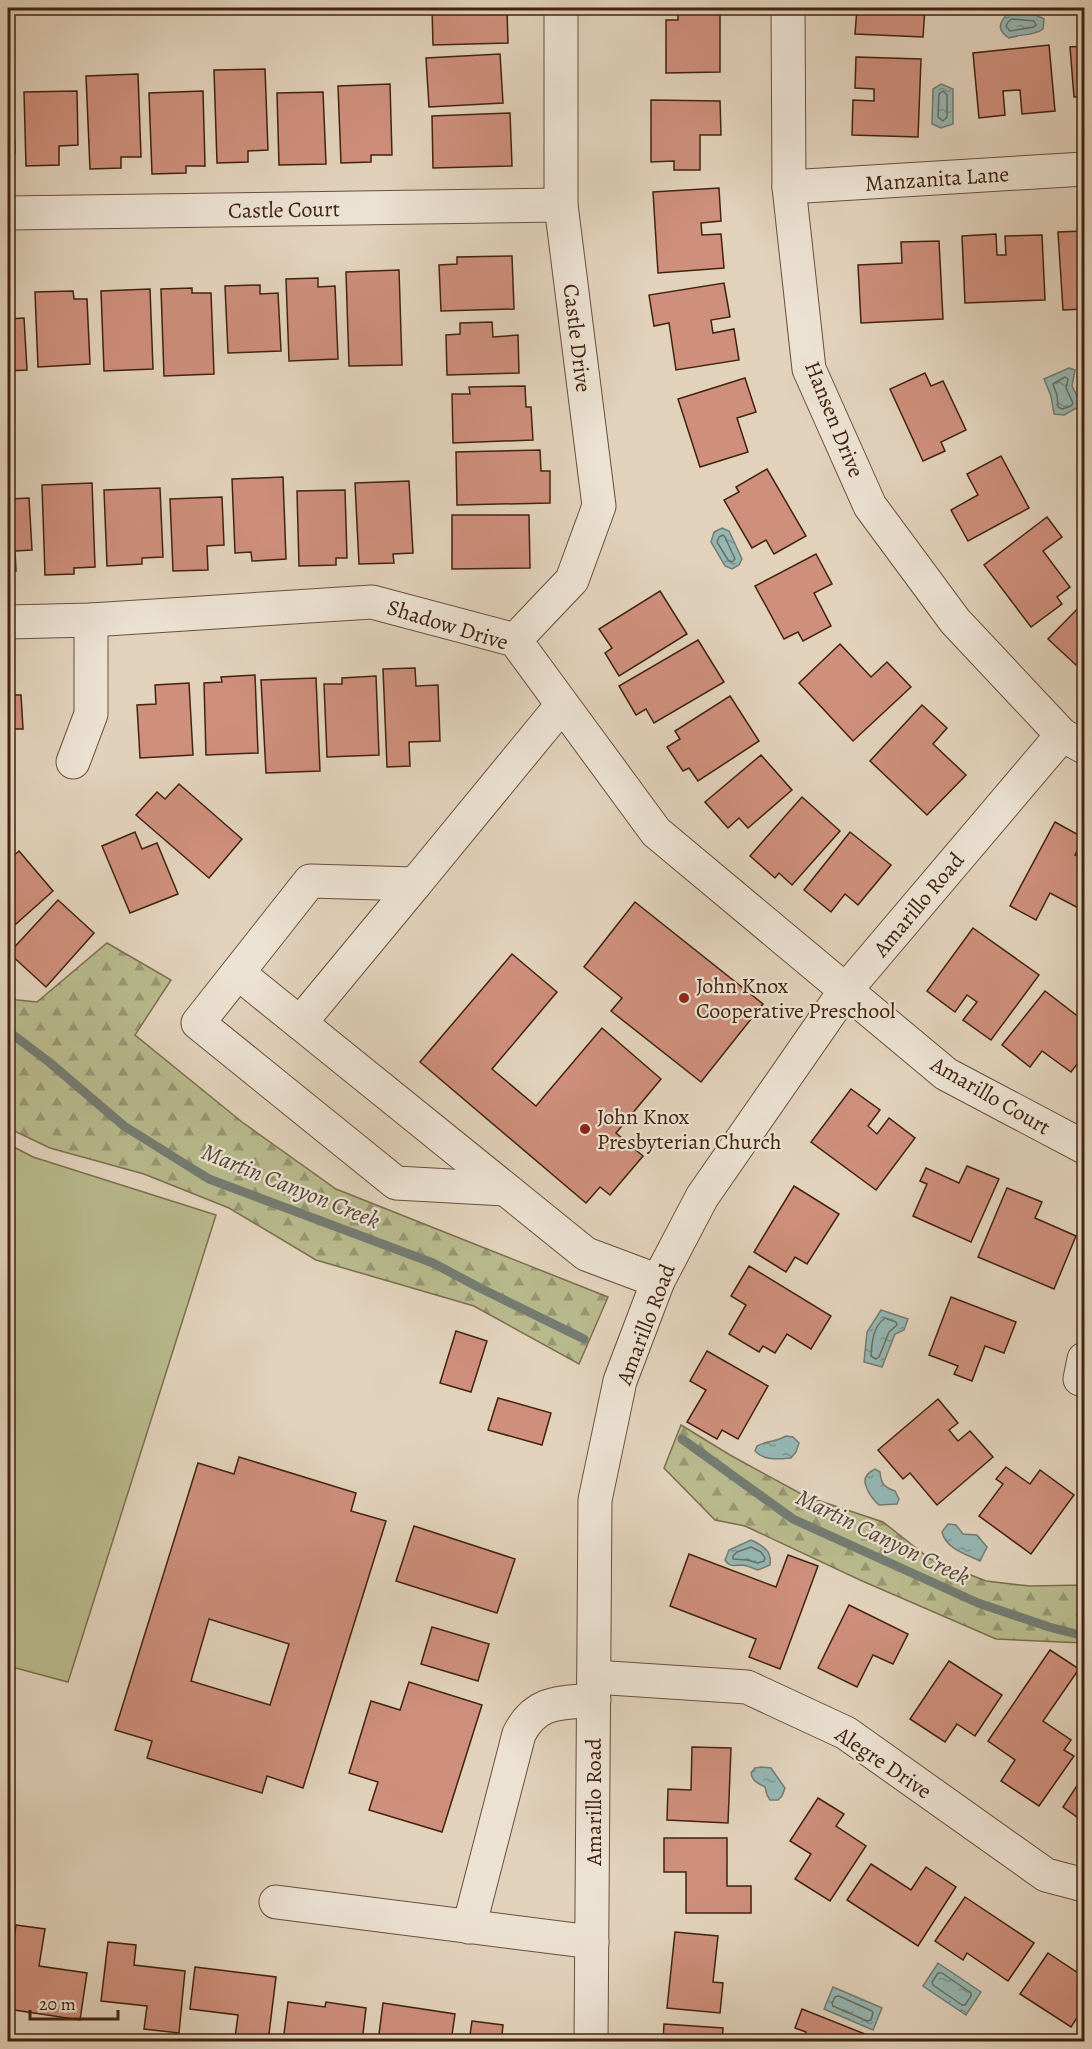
<svg xmlns="http://www.w3.org/2000/svg" width="1092" height="2049" viewBox="0 0 1092 2049" font-family="Alegreya,serif">
<defs>
<pattern id="forest-firs" width="22" height="20" patternUnits="userSpaceOnUse" patternTransform="scale(1.5)"><rect width="22" height="20" fill="#b8ba8d"/><path d="M5 1l3.5 6h-7zM16 11l3.5 6h-7z" fill="#979772"/></pattern>
<pattern id="water-ripples" width="26" height="14" patternUnits="userSpaceOnUse" patternTransform="scale(1.5)"><rect width="26" height="14" fill="#95b7b4"/><path d="M2 4q2-2 4 0t4 0M15 11q2-2 4 0t4 0" fill="none" stroke="#7b9491"/></pattern>
</defs>
<rect width="100%" height="100%" fill="#e2d2bc"/>
<filter id="stains"><feTurbulence type="fractalNoise" baseFrequency=".00333" numOctaves="4"/><feColorMatrix values="0 0 0 0 .2 0 0 0 0 .09 0 0 0 0 .02 0 0 0 .5 -.17"/></filter>
<radialGradient id="worn" r=".72"><stop offset=".6" stop-color="#630" stop-opacity="0"/><stop offset="1" stop-color="#630" stop-opacity=".3"/></radialGradient>
<!-- green -->
<path fill="#b8ba8d" stroke="#7d6e4e" stroke-width="1.5" d="M 8,1144 L 33,1157 L 216,1215 L 68,1682 L 8,1666 Z"/>
<!-- forest -->
<g fill="url(#forest-firs)" stroke="#7d6e4e" stroke-width="1.5">
<path d="M 107,943 L 171,980 L 135,1035 L 242,1122 L 336,1189 L 608,1297 L 579,1364 L 474,1306 L 316,1260 L 229,1208 L 144,1174 L 50,1148 L 8,1128 L 8,999 L 37,1002 Z"/>
<path d="M 681,1425 L 730,1455 L 805,1496 L 883,1522 L 930,1559 L 986,1581 L 1030,1586 L 1084,1585 L 1084,1643 L 996,1639 L 860,1580 L 745,1526 L 715,1520 L 664,1468 Z"/>
</g>
<!-- water -->
<g fill="url(#water-ripples)" stroke="#747c72" stroke-width="1.5">
<path d="M 1009,12 L 1036,15 L 1044,19 L 1043,29 C 1034,36 1020,34 1009,38 C 996,29 999,23 1009,12 Z"/>
<path d="M 941,84 L 953,89 L 953,124 L 941,128 L 932,124 L 933,89 Z"/>
<path d="M 1069,368 L 1075,370 L 1072,386 L 1082,405 L 1064,415 L 1054,414 L 1051,396 L 1044,379 Z"/>
<path d="M 722,528 L 729,531 L 742,559 L 739,565 L 732,569 L 725,566 L 711,542 L 714,532 Z"/>
<path d="M 881,1310 L 908,1319 L 904,1330 L 895,1334 L 882,1367 L 864,1362 L 867,1332 Z"/>
<path d="M 786,1436 L 793,1437 L 799,1443 L 796,1452 L 791,1458 C 779,1459 764,1461 755,1451 L 757,1446 C 766,1441 776,1442 786,1436 Z"/>
<path d="M 875,1469 L 880,1472 C 881,1484 884,1487 895,1491 L 899,1499 L 897,1504 L 879,1505 C 873,1500 860,1483 867,1475 C 869,1472 872,1471 875,1469 Z"/>
<path d="M 948,1524 L 956,1525 L 963,1534 L 977,1535 L 987,1547 L 980,1561 C 966,1554 946,1549 942,1532 Z"/>
<path d="M 751,1540 C 763,1546 772,1550 770,1565 L 758,1570 C 753,1568 748,1566 743,1565 C 734,1565 730,1568 725,1560 L 729,1550 Z"/>
<path d="M 762,1767 L 771,1768 L 785,1788 L 782,1796 L 778,1800 L 770,1800 L 767,1795 L 765,1787 C 758,1783 752,1781 751,1773 L 755,1768 Z"/>
<path d="M 938,1963 L 981,1992 L 966,2015 L 923,1986 Z"/>
<path d="M 833,1987 L 882,2008 L 873,2030 L 824,2009 Z"/>
</g>
<g fill="none" stroke-linecap="round" stroke-linejoin="round">
<!-- shore -->
<g stroke="#6c6d61" stroke-width="1.5">
<path d="M 1012,19 L 1034,21 L 1036,25 L 1034,27 L 1010,31 L 1006,26 L 1008,22 Z"/>
<path d="M 943,91 L 947,95 L 947,117 L 943,121 L 938,117 L 939,94 Z"/>
<path d="M 1065,377 L 1068,379 L 1066,388 L 1073,403 L 1071,406 L 1062,409 L 1058,407 L 1057,395 L 1053,384 Z"/>
<path d="M 723,535 L 725,537 L 735,559 L 732,562 L 728,560 L 717,542 L 719,537 Z"/>
<path d="M 885,1318 L 896,1322 L 897,1325 L 889,1332 L 879,1357 L 876,1359 L 871,1356 C 872,1341 873,1327 885,1318 Z"/>
<path d="M 751,1547 L 761,1552 L 765,1558 L 764,1561 L 758,1563 L 747,1560 L 733,1559 L 733,1556 L 737,1552 Z"/>
<path d="M 938,1973 L 942,1973 L 971,1993 L 971,1996 L 965,2005 L 962,2005 L 933,1985 L 932,1982 Z"/>
<path d="M 839,1996 L 872,2011 L 873,2013 L 871,2020 L 867,2021 L 833,2006 L 832,2003 L 835,1997 Z"/>
</g>
<!-- stream -->
<g stroke="#747c72" stroke-width="9">
<path d="M 8,1031 L 49,1062 L 124,1126 L 209,1179 L 433,1263 L 480,1288 L 584,1339"/>
<path d="M 682,1439 L 793,1519 L 978,1603 L 1049,1627 L 1084,1636"/>
</g>
</g>
<!-- building -->
<g fill="#ce8f7c" stroke="#42230e" stroke-width="1.5" fill-rule="evenodd">
<path d="M 432,8 L 507,9 L 508,43 L 433,45 Z"/>
<path d="M 678,8 L 720,8 L 720,72 L 666,73 L 666,20 L 678,20 Z"/>
<path d="M 857,8 L 925,8 L 923,37 L 855,34 Z"/>
<path d="M 1049,45 L 1055,111 L 1022,114 L 1020,90 L 1003,91 L 1005,115 L 979,118 L 973,53 Z"/>
<path d="M 1084,46 L 1084,96 L 1074,97 L 1070,47 Z"/>
<path d="M 500,54 L 503,103 L 429,107 L 426,58 Z"/>
<path d="M 856,57 L 921,59 L 918,137 L 852,135 L 853,100 L 874,101 L 874,89 L 855,88 Z"/>
<path d="M 265,69 L 268,150 L 248,151 L 248,162 L 217,163 L 214,70 Z"/>
<path d="M 8,74 L 12,74 L 15,152 L 8,152 Z"/>
<path d="M 138,74 L 141,157 L 121,157 L 121,168 L 90,169 L 86,76 Z"/>
<path d="M 390,84 L 392,155 L 371,155 L 371,162 L 341,163 L 338,86 Z"/>
<path d="M 77,91 L 78,145 L 59,146 L 59,165 L 26,166 L 24,92 Z"/>
<path d="M 203,91 L 205,166 L 186,166 L 186,173 L 152,174 L 149,93 Z"/>
<path d="M 323,92 L 326,164 L 279,165 L 277,93 Z"/>
<path d="M 651,100 L 720,101 L 721,135 L 700,135 L 700,170 L 674,170 L 674,161 L 651,162 Z"/>
<path d="M 510,113 L 512,166 L 433,168 L 432,116 Z"/>
<path d="M 719,188 L 721,221 L 701,223 L 702,235 L 721,234 L 724,268 L 658,273 L 653,192 Z"/>
<path d="M 1084,231 L 1084,309 L 1063,310 L 1058,232 Z"/>
<path d="M 996,234 L 997,255 L 1006,255 L 1005,236 L 1042,235 L 1045,300 L 965,303 L 962,236 Z"/>
<path d="M 939,241 L 943,319 L 861,323 L 858,265 L 902,263 L 901,242 Z"/>
<path d="M 512,256 L 514,309 L 441,311 L 439,265 L 457,264 L 457,257 Z"/>
<path d="M 399,270 L 402,365 L 349,366 L 346,272 Z"/>
<path d="M 318,278 L 318,287 L 335,286 L 338,359 L 289,361 L 286,279 Z"/>
<path d="M 724,283 L 730,317 L 711,320 L 713,333 L 734,329 L 739,360 L 676,370 L 669,323 L 654,326 L 649,295 Z"/>
<path d="M 260,285 L 260,294 L 278,293 L 281,351 L 228,353 L 225,286 Z"/>
<path d="M 192,288 L 192,293 L 211,293 L 214,374 L 164,376 L 161,289 Z"/>
<path d="M 150,289 L 153,369 L 104,371 L 101,291 Z"/>
<path d="M 73,291 L 74,299 L 87,299 L 90,364 L 38,367 L 35,292 Z"/>
<path d="M 24,318 L 27,370 L 8,371 L 8,319 Z"/>
<path d="M 492,322 L 493,337 L 518,335 L 519,373 L 447,375 L 446,335 L 460,334 L 460,323 Z"/>
<path d="M 925,373 L 931,386 L 943,381 L 966,430 L 941,442 L 945,451 L 923,461 L 890,389 Z"/>
<path d="M 745,378 L 756,412 L 737,418 L 748,452 L 700,467 L 678,399 Z"/>
<path d="M 525,386 L 526,407 L 531,407 L 533,440 L 453,443 L 452,394 L 470,394 L 469,387 Z"/>
<path d="M 540,450 L 541,471 L 550,471 L 550,503 L 457,505 L 456,452 Z"/>
<path d="M 1001,456 L 1029,508 L 968,541 L 951,510 L 978,495 L 967,474 Z"/>
<path d="M 767,469 L 806,536 L 774,554 L 766,540 L 752,548 L 724,500 L 739,492 L 736,487 Z"/>
<path d="M 283,477 L 286,559 L 252,561 L 251,552 L 235,553 L 232,479 Z"/>
<path d="M 409,481 L 413,553 L 393,554 L 394,563 L 359,564 L 355,483 Z"/>
<path d="M 92,483 L 95,567 L 74,568 L 74,574 L 45,575 L 42,485 Z"/>
<path d="M 160,488 L 163,557 L 142,558 L 142,564 L 107,566 L 104,490 Z"/>
<path d="M 345,490 L 347,558 L 336,558 L 336,565 L 299,566 L 297,491 Z"/>
<path d="M 222,497 L 224,545 L 207,546 L 208,570 L 173,571 L 170,499 Z"/>
<path d="M 29,498 L 32,550 L 15,551 L 16,571 L 8,572 L 8,499 Z"/>
<path d="M 452,515 L 529,515 L 530,568 L 452,569 Z"/>
<path d="M 1047,517 L 1062,537 L 1043,551 L 1070,587 L 1057,597 L 1062,604 L 1031,627 L 984,565 Z"/>
<path d="M 816,554 L 832,584 L 814,593 L 831,626 L 803,641 L 798,632 L 784,639 L 755,586 Z"/>
<path d="M 660,591 L 687,634 L 619,676 L 605,653 L 612,648 L 599,629 Z"/>
<path d="M 1084,602 L 1084,656 L 1076,665 L 1048,639 Z"/>
<path d="M 698,640 L 724,682 L 654,723 L 646,709 L 636,715 L 619,686 Z"/>
<path d="M 840,644 L 871,677 L 887,662 L 911,687 L 853,741 L 799,683 Z"/>
<path d="M 415,668 L 416,686 L 438,685 L 440,741 L 409,742 L 410,766 L 387,767 L 383,669 Z"/>
<path d="M 255,675 L 258,753 L 206,755 L 204,683 L 222,682 L 221,677 Z"/>
<path d="M 376,676 L 379,755 L 327,757 L 324,684 L 342,684 L 342,678 Z"/>
<path d="M 13,677 L 14,695 L 21,695 L 23,729 L 8,729 L 8,678 Z"/>
<path d="M 316,678 L 320,771 L 266,773 L 261,680 Z"/>
<path d="M 189,683 L 193,755 L 140,758 L 137,705 L 156,704 L 155,685 Z"/>
<path d="M 730,696 L 759,741 L 698,781 L 689,768 L 683,771 L 667,747 L 680,739 L 675,731 Z"/>
<path d="M 922,705 L 947,728 L 933,744 L 966,775 L 927,815 L 870,761 Z"/>
<path d="M 761,755 L 792,790 L 748,828 L 739,818 L 728,828 L 705,802 Z"/>
<path d="M 179,784 L 242,839 L 209,878 L 136,815 L 157,792 L 165,799 Z"/>
<path d="M 802,797 L 840,831 L 792,885 L 779,873 L 775,878 L 750,856 Z"/>
<path d="M 1055,822 L 1084,838 L 1075,855 L 1084,860 L 1084,911 L 1050,893 L 1036,920 L 1010,906 Z"/>
<path d="M 135,832 L 142,849 L 157,843 L 178,894 L 130,913 L 102,846 Z"/>
<path d="M 850,832 L 891,865 L 858,905 L 845,894 L 831,912 L 804,890 Z"/>
<path d="M 19,851 L 53,891 L 8,931 L 8,861 Z"/>
<path d="M 58,900 L 94,933 L 46,987 L 9,953 Z"/>
<path d="M 635,902 L 763,1004 L 701,1082 L 611,1011 L 622,998 L 584,967 Z"/>
<path d="M 973,928 L 1039,975 L 991,1040 L 963,1020 L 977,1002 L 967,995 L 955,1012 L 927,991 Z"/>
<path d="M 512,954 L 557,992 L 492,1069 L 536,1106 L 602,1028 L 661,1079 L 616,1133 L 643,1156 L 610,1195 L 600,1187 L 586,1203 L 420,1062 Z"/>
<path d="M 1045,991 L 1084,1021 L 1084,1055 L 1071,1072 L 1042,1051 L 1030,1067 L 1002,1045 Z"/>
<path d="M 851,1089 L 880,1110 L 868,1126 L 877,1134 L 889,1118 L 915,1138 L 876,1190 L 811,1142 Z"/>
<path d="M 967,1166 L 999,1179 L 971,1242 L 913,1216 L 927,1184 L 920,1181 L 926,1168 L 959,1183 Z"/>
<path d="M 794,1186 L 839,1214 L 807,1264 L 795,1257 L 786,1272 L 754,1252 Z"/>
<path d="M 1007,1188 L 1042,1202 L 1035,1218 L 1076,1236 L 1054,1289 L 978,1257 Z"/>
<path d="M 749,1266 L 831,1316 L 811,1349 L 787,1334 L 775,1353 L 763,1346 L 759,1352 L 729,1334 L 746,1305 L 731,1296 Z"/>
<path d="M 951,1297 L 1016,1322 L 1004,1353 L 985,1346 L 972,1381 L 954,1374 L 958,1366 L 929,1355 Z"/>
<path d="M 456,1331 L 487,1341 L 471,1392 L 440,1383 Z"/>
<path d="M 707,1351 L 768,1386 L 738,1439 L 722,1430 L 717,1439 L 687,1422 L 706,1390 L 690,1381 Z"/>
<path d="M 498,1398 L 551,1413 L 542,1445 L 488,1430 Z"/>
<path d="M 938,1399 L 958,1423 L 949,1430 L 958,1441 L 970,1431 L 993,1457 L 937,1505 L 910,1473 L 903,1479 L 878,1450 Z"/>
<path d="M 239,1457 L 356,1493 L 351,1511 L 386,1521 L 303,1788 L 267,1776 L 262,1793 L 147,1758 L 152,1741 L 115,1730 L 198,1463 L 234,1474 ZM 209,1619 L 289,1644 L 270,1705 L 191,1681 Z"/>
<path d="M 1006,1467 L 1030,1484 L 1040,1470 L 1074,1495 L 1031,1554 L 979,1516 L 1003,1484 L 996,1479 Z"/>
<path d="M 414,1526 L 515,1559 L 497,1613 L 396,1581 Z"/>
<path d="M 689,1554 L 776,1587 L 788,1555 L 818,1566 L 780,1669 L 749,1657 L 756,1639 L 670,1606 Z"/>
<path d="M 849,1605 L 908,1634 L 893,1664 L 873,1655 L 857,1687 L 818,1668 Z"/>
<path d="M 432,1627 L 489,1644 L 478,1681 L 421,1664 Z"/>
<path d="M 1050,1650 L 1079,1669 L 1043,1721 L 1071,1740 L 1064,1750 L 1074,1756 L 1039,1806 L 1001,1781 L 1015,1760 L 988,1741 Z"/>
<path d="M 949,1661 L 1002,1695 L 975,1736 L 957,1724 L 945,1742 L 910,1719 Z"/>
<path d="M 409,1682 L 482,1705 L 442,1832 L 369,1810 L 378,1782 L 349,1773 L 371,1701 L 400,1710 Z"/>
<path d="M 692,1747 L 731,1748 L 728,1823 L 667,1820 L 668,1789 L 691,1790 Z"/>
<path d="M 1084,1775 L 1084,1822 L 1063,1807 Z"/>
<path d="M 818,1798 L 844,1814 L 836,1826 L 866,1846 L 830,1901 L 795,1879 L 811,1854 L 790,1841 Z"/>
<path d="M 664,1838 L 727,1838 L 727,1886 L 751,1886 L 751,1913 L 686,1913 L 686,1872 L 664,1872 Z"/>
<path d="M 871,1864 L 911,1890 L 926,1867 L 956,1887 L 918,1946 L 847,1900 Z"/>
<path d="M 965,1897 L 1034,1943 L 1008,1981 L 967,1953 L 963,1960 L 935,1941 Z"/>
<path d="M 16,1925 L 45,1929 L 39,1966 L 87,1973 L 80,2020 L 8,2009 L 8,1981 Z"/>
<path d="M 675,1932 L 718,1936 L 713,1982 L 723,1983 L 720,2013 L 667,2008 Z"/>
<path d="M 108,1942 L 136,1945 L 134,1965 L 185,1971 L 179,2033 L 144,2029 L 147,2006 L 101,2001 Z"/>
<path d="M 1048,1953 L 1084,1977 L 1084,2007 L 1071,2027 L 1020,1994 Z"/>
<path d="M 195,1967 L 276,1977 L 268,2042 L 235,2038 L 238,2015 L 190,2009 Z"/>
<path d="M 288,2002 L 325,2007 L 326,2002 L 366,2008 L 362,2042 L 283,2042 Z"/>
<path d="M 383,2003 L 455,2014 L 451,2042 L 378,2042 Z"/>
<path d="M 802,2009 L 885,2042 L 802,2042 L 806,2032 L 795,2028 Z"/>
<path d="M 472,2021 L 503,2025 L 502,2035 L 545,2042 L 469,2042 Z"/>
<path d="M 664,2024 L 723,2028 L 722,2042 L 663,2042 Z"/>
</g>
<g fill="none" stroke-linecap="round" stroke-linejoin="round">
<!-- minor casing -->
<g stroke="#6a4f3a" stroke-width="35">
<g id="minor">
<path d="M 788,8 L 789,187 L 809,369 L 870,506 L 955,621 L 1062,735 L 1084,747"/>
<path d="M 789,187 L 1084,169"/>
<path d="M 8,213 L 561,205"/>
<path d="M 8,622 L 91,620 L 372,602 L 515,640 L 656,832 L 946,1074 L 1084,1147"/>
<path d="M 515,640 L 572,580 L 599,506 L 561,205 L 561,8"/>
<path d="M 73,762 L 91,714 L 91,620"/>
<path d="M 415,884 L 300,1023 L 586,1254 L 658,1281"/>
<path d="M 238,973 L 300,1023"/>
<path d="M 505,1189 L 396,1183 L 198,1023 L 310,881 L 415,884 L 562,705"/>
<path d="M 1080,1379 L 1084,1359"/>
<path d="M 594,1677 L 747,1687 L 846,1733 L 1046,1875 L 1084,1885"/>
<path d="M 276,1902 L 592,1942"/>
<path d="M 469,1927 L 519,1734 C 536,1700 561,1703 594,1700"/>
<path d="M 591,2042 L 595,1500 L 620,1381 L 658,1281 L 702,1197 L 845,991 L 1062,735"/>
</g>
</g>
<!-- minor -->
<use href="#minor" stroke="#ece2d3" stroke-width="33"/>
</g>
<!-- markers -->
<g fill="#8f2418" stroke="#ece2d3" stroke-width="2">
<circle cx="684" cy="998" r="6"/>
<circle cx="585" cy="1129" r="6"/>
</g>
<g text-anchor="middle" stroke-width="4.5" stroke-linejoin="round" paint-order="stroke">
<!-- street labels -->
<g font-size="22" fill="#42230e" stroke="#ece2d3">
<text transform="translate(937 178) rotate(-4)" y="8">Manzanita Lane</text>
<text transform="translate(284 209) rotate(-1)" y="8">Castle Court</text>
<text transform="translate(578 338) rotate(83)" y="8">Castle Drive</text>
<text transform="translate(835 419) rotate(68)" y="8">Hansen Drive</text>
<text transform="translate(448 624) rotate(17)" y="8">Shadow Drive</text>
<text transform="translate(918 904) rotate(-50)" y="8">Amarillo Road</text>
<text transform="translate(991 1095) rotate(30)" y="8">Amarillo Court</text>
<text transform="translate(645 1324) rotate(-69)" y="8">Amarillo Road</text>
<text transform="translate(884 1762) rotate(34)" y="8">Alegre Drive</text>
<text transform="translate(593 1802) rotate(-90)" y="8">Amarillo Road</text>
</g>
<!-- poi labels -->
<g font-size="22" fill="#42230e" stroke="#ece2d3" text-anchor="start">
<text x="696" y="993">John Knox<tspan x="696" dy="25">Cooperative Preschool</tspan></text>
<text x="597" y="1124">John Knox<tspan x="597" dy="25">Presbyterian Church</tspan></text>
</g>
<!-- water labels -->
<g font-size="24" font-style="italic" fill="#574838" stroke="#ece2d3">
<text transform="translate(291 1186) rotate(22)" y="8">Martin Canyon Creek</text>
<text transform="translate(883 1537) rotate(26)" y="8">Martin Canyon Creek</text>
</g>
</g>
<!-- margin -->
<rect width="1092" height="2049" fill="none" stroke="#e2d2bc" stroke-width="30"/>
<rect x="9" y="9" width="1074" height="2031" fill="none" stroke="#42230e" stroke-width="3"/>
<rect x="15" y="15" width="1062" height="2019" fill="none" stroke="#42230e" stroke-width="1.5"/>
<!-- scale -->
<path d="M30 2010v9h88v-9" fill="none" stroke="#42230e" stroke-width="3"/>
<text x="39" y="2010" font-size="18" fill="#42230e" stroke="#ece2d3" stroke-width="4.5" paint-order="stroke">20 m</text>
<rect width="100%" height="100%" filter="url(#stains)"/>
<rect width="100%" height="100%" fill="url(#worn)"/>
</svg>
